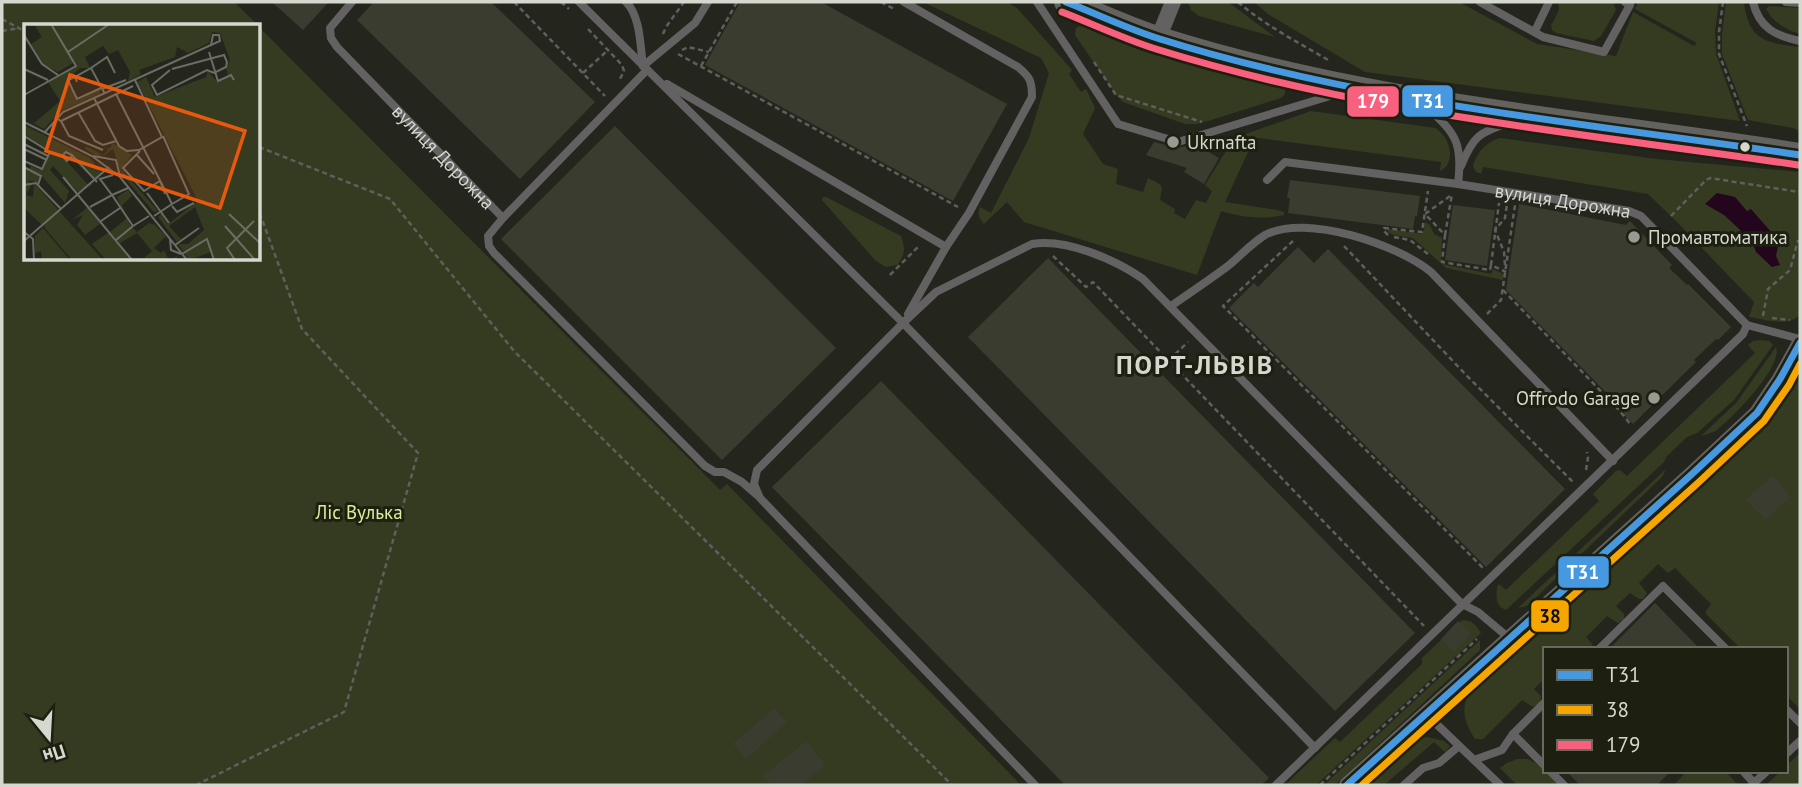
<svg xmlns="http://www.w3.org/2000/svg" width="1802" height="787" viewBox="0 0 1802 787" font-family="'PT Sans',sans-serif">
<rect width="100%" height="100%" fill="#24261e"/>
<!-- green -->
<g fill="#353b21">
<path d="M 2,2 L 234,2 L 259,26 L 26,26 L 26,259 L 259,259 L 259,27 L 720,490 L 727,484 L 1021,785 L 2,785 Z"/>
<path d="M 923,2 L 1007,2 L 1017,8 L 1072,70 L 1069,74 L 1081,92 L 1086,89 L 1095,108 L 1083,134 L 1103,164 L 1118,169 L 1116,184 L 1143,192 L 1148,178 L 1158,183 L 1162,187 L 1160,200 L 1175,209 L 1174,213 L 1185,219 L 1196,200 L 1206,203 L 1212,191 L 1205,185 L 1234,138 L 1311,111 L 1436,128 C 1437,129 1443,135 1444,136 C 1452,147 1453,165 1440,171 L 1441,162 L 1259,138 L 1254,139 L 1225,202 L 1277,210 L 1284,212 L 1284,215 C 1261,220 1242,217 1221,211 L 1197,275 L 1024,222 L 1007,202 L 984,224 C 979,218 977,215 980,207 L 991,213 L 1029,138 L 1049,73 L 1041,58 Z"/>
<path d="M 1188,2 L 1228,2 L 1275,37 L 1199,16 L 1191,10 Z"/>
<path d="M 1254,2 L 1459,2 L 1537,44 L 1616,56 L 1633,12 L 1694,46 L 1697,43 L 1635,9 L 1638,2 L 1719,2 L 1715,31 L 1716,54 L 1740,121 L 1365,72 L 1268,14 Z"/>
<path d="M 1558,2 L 1613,2 L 1616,10 L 1601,36 L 1594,41 L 1556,33 L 1552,30 L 1551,26 L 1559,10 Z"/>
<path d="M 1726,2 L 1744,2 C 1748,41 1767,43 1800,47 L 1800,131 L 1793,128 L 1748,120 L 1722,54 L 1722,33 Z"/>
<path d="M 1769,6 L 1800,8 L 1800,34 C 1785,29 1774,23 1766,9 Z"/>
<path d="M 1081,25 L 1175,61 L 1281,85 L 1285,90 L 1285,94 L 1281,98 L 1208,121 L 1196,124 L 1185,124 L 1123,102 L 1116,95 L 1075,35 L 1076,28 Z"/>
<path d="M 1500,138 L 1657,159 L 1800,172 L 1800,314 C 1790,328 1764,319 1749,317 L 1754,302 L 1675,220 L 1648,194 L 1483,167 L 1481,174 L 1476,172 L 1473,166 C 1477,152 1486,142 1500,138 Z"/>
<path d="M 823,197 L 826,197 L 901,236 C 905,248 906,254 897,265 L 886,267 L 876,261 L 822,200 Z"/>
<path d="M 1425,222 L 1430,225 L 1434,234 L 1442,238 L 1441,262 L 1442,264 L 1491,274 L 1493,269 L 1503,274 L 1503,280 L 1446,268 L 1413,238 L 1394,235 L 1388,232 L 1388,229 L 1423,234 Z"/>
<path d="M 1760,340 L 1769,341 L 1773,345 L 1734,400 L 1697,433 L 1687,437 L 1667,456 L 1664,462 L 1506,610 C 1496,607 1496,597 1497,587 L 1499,584 L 1506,590 L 1599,501 L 1593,494 L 1616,471 L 1620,470 L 1627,476 L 1755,353 L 1748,345 L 1753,341 Z"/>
<path d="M 1776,347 C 1783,367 1733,417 1717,430 C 1712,433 1707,434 1701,436 L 1737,402 Z"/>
<path d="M 1800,376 L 1800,709 L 1786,695 L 1786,649 L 1741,649 L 1706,614 L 1706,611 L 1711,604 L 1675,568 L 1668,573 L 1658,564 L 1639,583 L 1647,593 L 1643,599 L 1639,599 L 1630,593 L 1616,606 L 1624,614 L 1624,619 L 1618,623 L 1607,616 L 1586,637 L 1592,644 L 1593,649 L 1579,649 L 1576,647 L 1574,649 L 1545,649 L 1545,678 L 1534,689 L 1541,696 L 1540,703 L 1533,707 L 1522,700 L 1483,739 L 1475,739 C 1466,725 1461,713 1467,697 L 1731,458 L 1775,415 Z"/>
<path d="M 1666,469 L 1662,477 L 1527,606 L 1518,608 Z"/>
<path d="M 1462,620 C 1472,620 1476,625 1481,633 L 1316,785 L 1285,785 L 1335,738 L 1340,742 L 1422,664 L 1422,658 Z"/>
<path d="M 1480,640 L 1480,650 L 1335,785 L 1324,785 Z"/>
<path d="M 1427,737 L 1444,741 L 1450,746 L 1445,752 L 1434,742 L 1384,785 L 1370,785 L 1422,738 Z"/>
<path d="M 1800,753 L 1800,785 L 1766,785 L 1781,771 L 1786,771 L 1786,766 Z"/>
<path d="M 1517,759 L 1528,759 L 1543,767 L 1545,771 L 1548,771 L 1560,785 L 1517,785 L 1500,768 L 1507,763 Z"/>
<path d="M 1687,771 L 1725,771 L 1738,785 L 1674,785 Z"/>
</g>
<!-- water -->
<path fill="#23051d" d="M 1717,193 L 1735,197 L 1747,211 L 1751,209 L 1779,241 L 1776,256 L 1780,265 L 1772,267 L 1756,252 L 1752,242 L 1736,226 L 1724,215 L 1705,204 Z"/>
<!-- building -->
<g fill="#393c2e">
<path d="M 272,2 L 329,2 L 303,30 Z"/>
<path d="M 374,2 L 491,2 L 595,102 L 520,179 L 357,20 Z"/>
<path d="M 740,2 L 821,2 L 1007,104 L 953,201 L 705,65 Z"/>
<path d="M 615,126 L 836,348 L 722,460 L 501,239 Z"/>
<path d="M 1154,142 L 1177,148 L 1195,144 L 1219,158 L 1204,184 L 1184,172 L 1187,168 L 1146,155 Z"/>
<path d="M 1290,180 L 1420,196 L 1417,216 L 1415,216 L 1413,229 L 1288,213 L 1290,198 L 1287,198 Z"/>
<path d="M 1519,204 L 1626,225 L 1630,221 L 1672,265 L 1669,268 L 1687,285 L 1688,284 L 1731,327 L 1718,340 L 1716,339 L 1694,360 L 1696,362 L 1633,424 L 1623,414 L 1625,412 L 1506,290 Z"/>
<path d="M 1453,205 L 1495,210 L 1487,266 L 1445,260 Z"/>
<path d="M 1298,247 L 1314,263 L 1328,249 L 1565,489 L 1486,567 L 1229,308 L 1254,283 L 1258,287 Z"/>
<path d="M 1048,258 L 1415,633 L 1335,711 L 968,337 Z"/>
<path d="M 881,381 L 1269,778 L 1261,785 L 1065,785 L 772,487 Z"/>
<path d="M 1773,475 L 1791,497 L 1765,520 L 1746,499 Z"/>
<path d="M 1655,603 L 1700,649 L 1609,649 Z"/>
<path d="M 1458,621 L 1471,634 L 1454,652 L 1441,639 Z"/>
<path d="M 774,708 L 787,722 L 746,759 L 733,744 Z"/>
<path d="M 806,741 L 826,765 L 801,785 L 771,785 L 763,776 Z"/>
<path d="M 1566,771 L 1671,771 L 1657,785 L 1580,785 Z"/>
</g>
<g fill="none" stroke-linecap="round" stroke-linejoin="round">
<!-- path -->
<g stroke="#5f5f5d" stroke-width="2.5" stroke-dasharray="5 3.5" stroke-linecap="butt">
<path d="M 514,2 L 605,96"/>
<path d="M 561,2 L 569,9"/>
<path d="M 881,2 L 896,10"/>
<path d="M 1238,2 C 1266,26 1299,43 1330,61"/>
<path d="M 1723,2 L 1719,32 L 1719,54 L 1747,126"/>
<path d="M 2,19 L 26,32"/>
<path d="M 588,29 L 622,65 L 624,71 L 619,81"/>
<path d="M 2,31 L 19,28"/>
<path d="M 663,34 L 666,27 L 684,2"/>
<path d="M 682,50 L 688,47 L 709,52"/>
<path d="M 678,54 L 958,207"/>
<path d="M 1094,62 L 1116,95 L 1202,122"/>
<path d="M 701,66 L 737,2"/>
<path d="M 583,73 L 608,50"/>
<path d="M 259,147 L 390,199 L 514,351 L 952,785"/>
<path d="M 1450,196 L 1425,214 L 1445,235 L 1442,262 L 1490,270 L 1491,265 L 1506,272"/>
<path d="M 1671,216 L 1706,180 L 1710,178 L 1799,192 L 1800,190"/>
<path d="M 1388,235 L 1384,231 L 1384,228 L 1422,232 L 1428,191"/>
<path d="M 1445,235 L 1452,194"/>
<path d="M 1394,237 L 1410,240 L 1428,254"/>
<path d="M 1293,241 L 1223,306 L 1485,570"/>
<path d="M 1344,246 L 1468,377 L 1573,482"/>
<path d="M 1053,256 L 1086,287 L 1093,282 L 1424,626"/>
<path d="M 1491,265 L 1499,203"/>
<path d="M 1505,265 L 1504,252 L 1495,230 L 1505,218 L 1507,204"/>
<path d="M 890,275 L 918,247"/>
<path d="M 1503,290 L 1619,410 L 1631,425"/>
<path d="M 1487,314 L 1501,300 L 1515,205"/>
<path d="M 1763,316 L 1768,289 L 1790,270 L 1798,240"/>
<path d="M 1772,318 L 1790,320"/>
<path d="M 1169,360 L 1188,342"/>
<path d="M 1586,470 L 1588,458 L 1587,452"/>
<path d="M 196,785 L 344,712 L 418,453 L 302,329 L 259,211"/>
<path d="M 1320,785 L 1477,639"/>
</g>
<!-- service -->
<g stroke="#636161" stroke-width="8">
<path id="s1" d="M 352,2 L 330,28 L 331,38 L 337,47 L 503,218"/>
<path d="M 579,2 L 903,323 L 1315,748"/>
<path d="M 626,2 C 641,17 640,46 643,66"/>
<path d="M 904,2 L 1018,67 C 1030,77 1032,81 1032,97 L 969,213 L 946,247 L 908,314"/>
<path d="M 1037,2 L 1118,124 L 1178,142 L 1340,93"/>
<path d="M 1480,2 L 1543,37 L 1604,52 L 1630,5 L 1625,2"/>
<path d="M 1753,2 C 1759,28 1776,36 1800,41"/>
<path d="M 1786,2 L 1800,3"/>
<path d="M 1535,31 L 1549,2"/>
<path d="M 643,66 L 695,23 L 708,2"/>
<path d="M 647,70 L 503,218 L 488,236 L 489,246 L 494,253 L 705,466 L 715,472 L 724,472 L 742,482 L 757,495"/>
<path d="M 667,84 L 946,247"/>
<path d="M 1427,107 C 1456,134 1463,143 1458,184"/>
<path d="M 1461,166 C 1474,134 1480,133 1511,122"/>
<path id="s2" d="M 1267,180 L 1285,162 L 1458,184 L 1629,211 L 1641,216 L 1747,325"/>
<path d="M 1171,306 C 1190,293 1209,280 1228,266 C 1240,256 1252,243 1265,235 C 1306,213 1398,245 1431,272 L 1613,461"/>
<path d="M 1599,649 L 1663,586 L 1726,649"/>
<path d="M 1786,709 L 1800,723"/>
<path d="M 1425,713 L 1500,785"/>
<path d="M 1513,734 L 1545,766"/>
<path d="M 1786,754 L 1800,741"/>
<path d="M 1474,760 L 1502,750 L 1513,734 L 1545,702"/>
<path d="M 1550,771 L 1564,785"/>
<path d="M 1743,771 L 1754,783 L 1752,785"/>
<path d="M 1754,783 L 1767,771"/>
<path d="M 1035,785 L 760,498 L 754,484 L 757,470 L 903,323 L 936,292 L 1032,244 C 1066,238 1116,260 1143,279 L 1462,604 L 1478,612 L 1509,638"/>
<path d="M 1276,785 L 1743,334 L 1747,325 L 1800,339"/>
<path d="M 1404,785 L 1423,768 L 1439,763 L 1459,746"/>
</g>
<!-- minor -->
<g stroke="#636161" stroke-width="16">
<path d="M 1158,39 L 1173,2"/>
<path d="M 1347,785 L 1692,474 L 1757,413 L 1780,379 L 1800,343"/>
</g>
<!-- primary -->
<path stroke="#63625f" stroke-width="24" d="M 1066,2 C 1097,14 1128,29 1160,39 C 1367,105 1586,121 1800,155"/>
<!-- bus-1 casing -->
<g stroke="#1d2010" stroke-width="12">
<g id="bus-1">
<path d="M 1066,2 C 1097,14 1128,29 1160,39 C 1367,104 1586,123 1800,155"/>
<path d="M 1347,785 L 1692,474 L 1757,413 L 1780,379 L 1800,343"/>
</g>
</g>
<!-- bus-2 casing -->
<g stroke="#1d2010" stroke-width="12">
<path id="bus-2" d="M 1362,785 L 1699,482 L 1764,421 L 1789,385 L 1800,364"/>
</g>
<!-- bus-3 casing -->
<g stroke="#1d2010" stroke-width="12">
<path id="bus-3" d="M 1062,12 C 1093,24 1124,39 1156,49 C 1364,114 1584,133 1798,165"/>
</g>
<!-- bus-1 -->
<use href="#bus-1" stroke="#4699e1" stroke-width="7"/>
<!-- bus-2 -->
<use href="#bus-2" stroke="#f7a600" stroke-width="7"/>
<!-- bus-3 -->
<use href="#bus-3" stroke="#f8607d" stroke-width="7"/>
</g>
<!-- markers -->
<g fill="#979a90" stroke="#1d2010" stroke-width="2.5">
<circle cx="1173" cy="142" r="7"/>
<circle cx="1634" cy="237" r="7"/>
<circle cx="1654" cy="398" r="7"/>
</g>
<circle fill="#d5d8ce" stroke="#1d2010" stroke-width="2.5" cx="1745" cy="147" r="6"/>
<g text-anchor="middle" stroke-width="6" stroke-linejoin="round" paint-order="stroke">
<!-- poi labels -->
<g font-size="19" fill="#d5d8ce" stroke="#1d2010" text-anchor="start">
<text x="1187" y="149">Ukrnafta</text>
<text x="1648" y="244">Промавтоматика</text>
<text x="1640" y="405" text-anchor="end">Offrodo Garage</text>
</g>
<!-- street labels -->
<g font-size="19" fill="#d5d8ce" stroke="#1d2010">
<text dy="7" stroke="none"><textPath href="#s1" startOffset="208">вулиця Дорожна</textPath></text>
<text dy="7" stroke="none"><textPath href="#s2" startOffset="306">вулиця Дорожна</textPath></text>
</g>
<!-- park labels -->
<g font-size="19" fill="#dbec9d" stroke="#1d2010">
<text x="359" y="519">Ліс Вулька</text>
</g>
<!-- district labels -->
<g font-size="26" font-weight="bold" letter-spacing="2" fill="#d5d8ce" stroke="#1d2010">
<text x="1195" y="374">ПОРТ-ЛЬВІВ</text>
</g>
</g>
<!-- overview -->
<g transform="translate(24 24)">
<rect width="236" height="236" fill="#24261e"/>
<path d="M 10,0 L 236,0 L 236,236 L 191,236 L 183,214 L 187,228 L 165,236 L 154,220 L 164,220 L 180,206 L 171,183 L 145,202 L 157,215 L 153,218 L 134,193 L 137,190 L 144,200 L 174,177 L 113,58 L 122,53 L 131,73 L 182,53 L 184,47 L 193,58 L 205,53 L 202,45 L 206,36 L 196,9 L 188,8 L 185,19 L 164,29 L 153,23 L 151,33 L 115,46 L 117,50 L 104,57 L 82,67 L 104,57 L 106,48 L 94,26 L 85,30 L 79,22 L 61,33 L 66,44 L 56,44 L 43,56 L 53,77 L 70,67 L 76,65 L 76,70 L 37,87 L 20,105 L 0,94 L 10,99 L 36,77 L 24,58 L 53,41 L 46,30 L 49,39 L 34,48 L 20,41 L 7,20 L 18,13 ZM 0,101 L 66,134 L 77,148 L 72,157 L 41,128 L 38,132 L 64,161 L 71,159 L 54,168 L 29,142 L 26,146 L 45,167 L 41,179 L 18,152 L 6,145 L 7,142 L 16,146 L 28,127 L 0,111 ZM 89,119 L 108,131 L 97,145 L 134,187 L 130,188 L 98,151 L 89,125 L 81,131 L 73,132 L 61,125 L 62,122 L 79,131 L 84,126 L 79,122 L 85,125 ZM 0,144 L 16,152 L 14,159 L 4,156 L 8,160 L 2,171 L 9,173 L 10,159 L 79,236 L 48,236 L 20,203 L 22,200 L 19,202 L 0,184 ZM 104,166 L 108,172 L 98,181 L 106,201 L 113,208 L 125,199 L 131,201 L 142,212 L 130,224 L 137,229 L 140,226 L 145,236 L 155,231 L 150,236 L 118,236 L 128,227 L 113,209 L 96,219 L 86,208 L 102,195 L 93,173 ZM 64,183 L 76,200 L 61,211 L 53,201 L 59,191 L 48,196 ZM 19,204 L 46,236 L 18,236 L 17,227 L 11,229 L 11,212 ZM 85,208 L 107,236 L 82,236 L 68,220 Z" fill="#353b21"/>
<path fill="none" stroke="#6b6d64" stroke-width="2" d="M 0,11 L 18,40 L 34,51M 44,28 L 84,1M 185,28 L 194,57 L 207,51 L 210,56M 67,44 L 83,33 L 91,49M 0,45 L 24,56M 146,46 L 128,61 L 133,71 L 183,46 L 190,49 L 202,43 L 203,38 L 200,31 L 148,45M 51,53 L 44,56 L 53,75 L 77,64M 53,58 L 51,53 L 67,44 L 81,70M 78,65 L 102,56M 92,70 L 148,180 L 130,192M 0,71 L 52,42 L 27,0M 70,74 L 95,122 L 103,127 L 115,126 L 138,113 L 111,56M 54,88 L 71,117 L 79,121 L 92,117M 32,94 L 37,97 L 109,62M 37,97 L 45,112 L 79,126M 0,98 L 68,132 L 96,153 L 163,236M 20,109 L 39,88 L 187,21 L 196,17 L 195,11 L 189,11 L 187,21M 0,112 L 26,128 L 18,145 L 0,137M 139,112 L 165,170 L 148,180M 0,120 L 24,132M 0,125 L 23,136M 116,127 L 99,144 L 120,167 L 136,157 L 141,170M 112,130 L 130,150M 48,132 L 43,137 L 38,132 L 42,128 L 48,131 L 73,158M 69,132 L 92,136 L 96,152M 0,143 L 17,152 L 14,161M 89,151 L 76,155 L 88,171 L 104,164M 39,153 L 108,236M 0,161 L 12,159 L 37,185M 123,169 L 145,199M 148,182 L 153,188 L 170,179M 66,183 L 88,171 L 109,202 L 125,192M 205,190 L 237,220M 77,197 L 96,184M 201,202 L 231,236M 0,208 L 9,215 L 10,236M 146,215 L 147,226 L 157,230M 92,216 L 109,202M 0,217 L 85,143M 151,221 L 175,204M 158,230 L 183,215 L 190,236M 211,236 L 203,224 L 230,197"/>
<path fill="#e8590c" fill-opacity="0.15" stroke="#e8590c" stroke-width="3.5" d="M 46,51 L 221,107 L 196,184 L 22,127 Z"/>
<rect width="236" height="236" fill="none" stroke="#d5d8ce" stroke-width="3.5"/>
</g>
<g stroke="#1d2010" stroke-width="2.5">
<rect x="1401" y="84" width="53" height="34" rx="7" fill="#4699e1"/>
<rect x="1346" y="85" width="54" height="33" rx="7" fill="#f8607d"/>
<rect x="1557" y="555" width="53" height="34" rx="7" fill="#4699e1"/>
<rect x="1530" y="599" width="40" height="34" rx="7" fill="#f7a600"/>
</g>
<g font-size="19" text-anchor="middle" font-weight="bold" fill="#fff">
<text x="1428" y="108">Т31</text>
<text x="1373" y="108">179</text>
<text x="1583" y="579">Т31</text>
</g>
<g font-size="19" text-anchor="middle" font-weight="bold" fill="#111">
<text x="1550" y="623">38</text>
</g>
<!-- border -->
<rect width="1802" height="787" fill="none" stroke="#d5d8ce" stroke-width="7"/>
<!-- legend -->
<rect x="1543" y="647" width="245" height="126" fill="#1d2010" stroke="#676a5c" stroke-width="2"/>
<rect x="1557" y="670" width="35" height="10" fill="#4699e1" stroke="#676a5c" stroke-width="2"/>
<text x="1606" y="682" font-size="21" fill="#d5d8ce">Т31</text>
<rect x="1557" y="705" width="35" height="10" fill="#f7a600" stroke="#676a5c" stroke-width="2"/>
<text x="1606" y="717" font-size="21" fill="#d5d8ce">38</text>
<rect x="1557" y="740" width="35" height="10" fill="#f8607d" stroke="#676a5c" stroke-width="2"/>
<text x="1606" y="752" font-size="21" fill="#d5d8ce">179</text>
<!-- north arrow -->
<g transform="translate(49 738) rotate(162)" stroke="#1d2010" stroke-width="5" paint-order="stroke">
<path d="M0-5L12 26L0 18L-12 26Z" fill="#d5d8ce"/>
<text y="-10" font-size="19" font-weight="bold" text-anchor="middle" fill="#d5d8ce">Пн</text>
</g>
</svg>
